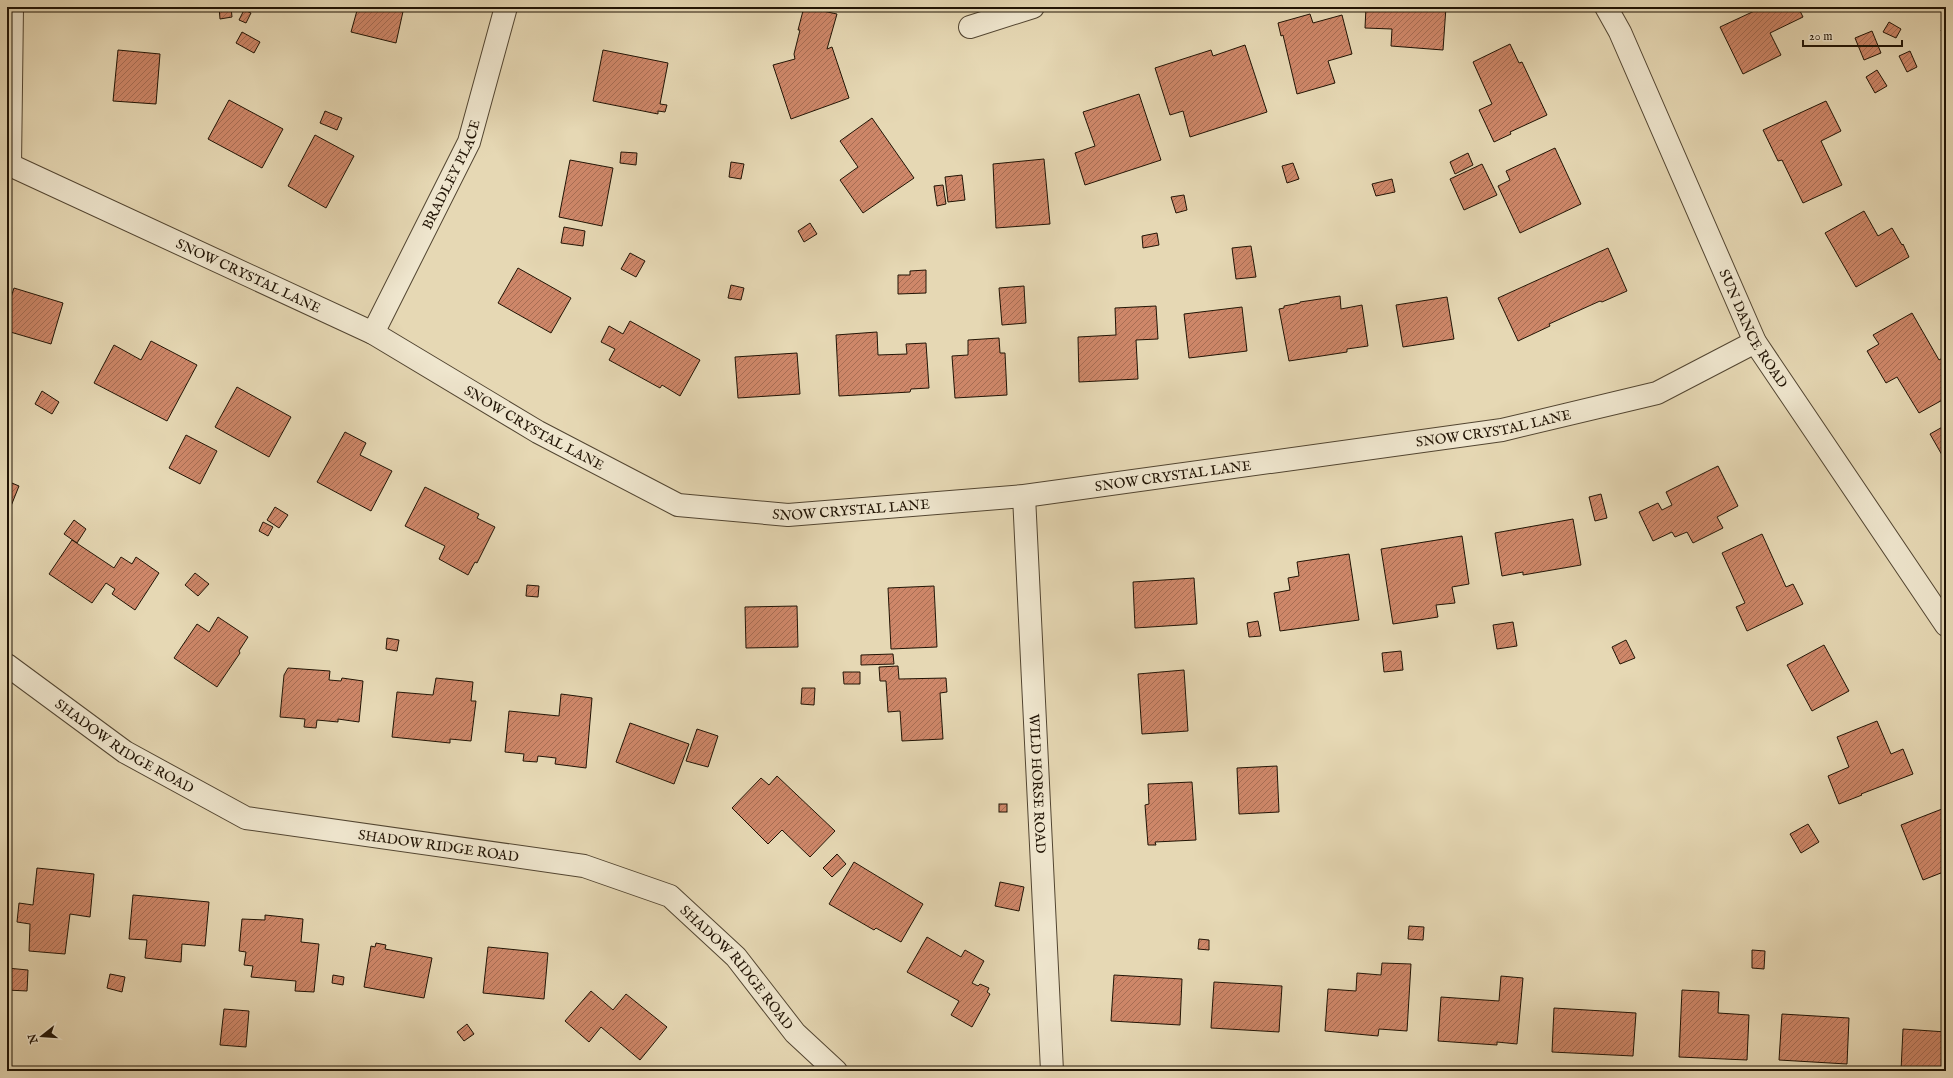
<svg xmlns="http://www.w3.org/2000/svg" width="1953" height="1078" viewBox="0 0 1953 1078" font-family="'IM FELL English',serif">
<defs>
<pattern id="building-hatch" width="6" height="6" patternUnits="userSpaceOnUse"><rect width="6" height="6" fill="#ce8769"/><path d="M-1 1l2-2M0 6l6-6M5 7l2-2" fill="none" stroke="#a76d54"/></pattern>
</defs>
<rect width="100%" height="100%" fill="#e6d8b4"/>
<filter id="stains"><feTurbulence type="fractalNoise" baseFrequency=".005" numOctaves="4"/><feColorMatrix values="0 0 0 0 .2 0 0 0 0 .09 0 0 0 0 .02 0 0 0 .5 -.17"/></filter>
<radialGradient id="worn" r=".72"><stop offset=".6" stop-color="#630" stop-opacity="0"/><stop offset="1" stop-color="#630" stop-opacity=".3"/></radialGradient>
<!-- building -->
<g fill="url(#building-hatch)" stroke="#211405">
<path d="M 219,7 L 231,7 L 232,17 L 220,19 Z"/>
<path d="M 358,7 L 404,7 L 396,43 L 351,32 Z"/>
<path d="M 804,7 L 837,14 L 827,49 L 832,47 L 849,98 L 791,119 L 773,65 L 795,59 L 794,54 L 800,30 L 798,30 Z"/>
<path d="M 1366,7 L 1446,7 L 1443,50 L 1391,46 L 1392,29 L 1365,28 Z"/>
<path d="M 1763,7 L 1798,7 L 1803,17 L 1770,33 L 1781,55 L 1743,74 L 1720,27 Z"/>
<path d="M 244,10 L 251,13 L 246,23 L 239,20 Z"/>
<path d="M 1310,14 L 1313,23 L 1342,15 L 1352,54 L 1328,61 L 1335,83 L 1297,94 L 1283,35 L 1281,36 L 1278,23 Z"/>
<path d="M 1889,22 L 1901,29 L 1896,38 L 1883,32 Z"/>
<path d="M 1946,28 L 1946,40 L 1941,30 Z"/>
<path d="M 1872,31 L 1881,53 L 1864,60 L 1855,38 Z"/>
<path d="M 242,32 L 260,42 L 254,53 L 236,43 Z"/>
<path d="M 1510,44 L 1519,63 L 1522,62 L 1547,115 L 1510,132 L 1511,134 L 1494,142 L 1479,110 L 1492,104 L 1473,62 Z"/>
<path d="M 1245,45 L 1267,112 L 1190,137 L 1183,111 L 1170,115 L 1155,68 L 1211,50 L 1213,56 Z"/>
<path d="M 118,50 L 160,54 L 156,104 L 113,101 Z"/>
<path d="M 603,50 L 668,63 L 660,104 L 667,105 L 665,112 L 658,111 L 658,114 L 593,101 Z"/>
<path d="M 1910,51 L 1917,67 L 1907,72 L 1899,56 Z"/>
<path d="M 1877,70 L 1887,86 L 1875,93 L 1866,77 Z"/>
<path d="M 1139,94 L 1161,160 L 1085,185 L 1075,153 L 1095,146 L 1083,112 Z"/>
<path d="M 229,100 L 283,129 L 262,168 L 208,139 Z"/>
<path d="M 1826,101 L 1841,131 L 1821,141 L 1842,185 L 1803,203 L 1782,160 L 1778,161 L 1763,130 Z"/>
<path d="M 325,111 L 342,118 L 337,130 L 320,123 Z"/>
<path d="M 872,118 L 914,178 L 863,213 L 840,180 L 858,167 L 840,141 Z"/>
<path d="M 315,135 L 354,156 L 326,208 L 288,186 Z"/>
<path d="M 1555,148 L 1581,204 L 1520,233 L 1498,186 L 1510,180 L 1506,171 Z"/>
<path d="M 621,152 L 637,153 L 636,165 L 620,163 Z"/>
<path d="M 1468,153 L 1473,165 L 1455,174 L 1450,162 Z"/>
<path d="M 1044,159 L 1050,224 L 996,228 L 993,164 Z"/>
<path d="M 570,160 L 613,168 L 602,226 L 559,217 Z"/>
<path d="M 731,162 L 744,164 L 741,179 L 729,177 Z"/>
<path d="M 1293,163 L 1299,179 L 1287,183 L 1282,166 Z"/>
<path d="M 1482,164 L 1497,195 L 1464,210 L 1450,179 Z"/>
<path d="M 962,175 L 965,200 L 948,202 L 945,177 Z"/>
<path d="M 1392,179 L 1395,192 L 1376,196 L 1372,184 Z"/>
<path d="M 943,185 L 946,204 L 937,206 L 934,186 Z"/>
<path d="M 1184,195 L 1187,210 L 1176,213 L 1171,197 Z"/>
<path d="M 1864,211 L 1878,236 L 1892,228 L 1902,245 L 1903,244 L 1909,257 L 1856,287 L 1825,233 Z"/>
<path d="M 810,223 L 817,234 L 804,242 L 798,231 Z"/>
<path d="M 564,227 L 585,231 L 583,246 L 561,243 Z"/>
<path d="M 1157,233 L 1159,245 L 1143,248 L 1142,236 Z"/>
<path d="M 1251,246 L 1256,277 L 1236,279 L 1232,248 Z"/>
<path d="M 1608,248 L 1627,291 L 1602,302 L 1600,301 L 1549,324 L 1550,326 L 1518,341 L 1498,298 Z"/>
<path d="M 630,253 L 645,261 L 636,277 L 621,269 Z"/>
<path d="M 518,268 L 571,298 L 551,333 L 498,303 Z"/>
<path d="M 926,270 L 926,293 L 898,294 L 898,275 L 910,275 L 910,271 Z"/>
<path d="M 731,285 L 744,288 L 741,300 L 728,298 Z"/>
<path d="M 1024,286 L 1026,323 L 1002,325 L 999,288 Z"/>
<path d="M 14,288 L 63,303 L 51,344 L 7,331 L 7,310 Z"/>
<path d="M 1340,296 L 1341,309 L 1362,305 L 1368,346 L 1347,349 L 1347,352 L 1289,361 L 1279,309 L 1284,308 L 1284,306 L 1300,303 L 1300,302 Z"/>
<path d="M 1447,297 L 1454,339 L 1403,347 L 1396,305 Z"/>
<path d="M 1156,306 L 1158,339 L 1136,340 L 1138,379 L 1079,382 L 1078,337 L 1116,335 L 1115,308 Z"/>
<path d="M 1242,307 L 1247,351 L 1189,358 L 1184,314 Z"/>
<path d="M 1912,313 L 1939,360 L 1946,356 L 1946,398 L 1919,413 L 1897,377 L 1886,383 L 1867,351 L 1879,344 L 1873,335 Z"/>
<path d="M 630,321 L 700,360 L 680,396 L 662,385 L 660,388 L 609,360 L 615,349 L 601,342 L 609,326 L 623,334 Z"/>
<path d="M 877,332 L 878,355 L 907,354 L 906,344 L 926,343 L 929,388 L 911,389 L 910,392 L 839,396 L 836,335 Z"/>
<path d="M 999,338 L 1000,353 L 1005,353 L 1007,395 L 955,398 L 952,356 L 968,355 L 968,340 Z"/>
<path d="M 151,341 L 197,365 L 167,421 L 94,383 L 114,345 L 141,360 Z"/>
<path d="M 797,353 L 800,394 L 738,398 L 735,357 Z"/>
<path d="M 237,387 L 291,417 L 269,457 L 215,427 Z"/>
<path d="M 42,391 L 59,402 L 52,414 L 35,404 Z"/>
<path d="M 1946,425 L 1946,462 L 1930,434 Z"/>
<path d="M 345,432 L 366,443 L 360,455 L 392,471 L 371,511 L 317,482 Z"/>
<path d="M 186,435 L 217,451 L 200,484 L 169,468 Z"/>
<path d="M 1718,466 L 1738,506 L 1717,517 L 1723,528 L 1693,543 L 1687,532 L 1675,537 L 1672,532 L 1653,541 L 1639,512 L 1658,503 L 1662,510 L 1672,505 L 1666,492 Z"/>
<path d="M 7,481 L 19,486 L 7,516 Z"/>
<path d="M 425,487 L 479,514 L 477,518 L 495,527 L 477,563 L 475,562 L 468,575 L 439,559 L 445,546 L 405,526 Z"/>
<path d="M 1601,494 L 1607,518 L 1595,521 L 1589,497 Z"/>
<path d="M 275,507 L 288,515 L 279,528 L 267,520 Z"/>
<path d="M 1573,519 L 1581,565 L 1523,575 L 1523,572 L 1502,576 L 1495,533 Z"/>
<path d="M 74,520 L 86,529 L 77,543 L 64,534 Z"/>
<path d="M 263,522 L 273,527 L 268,536 L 259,531 Z"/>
<path d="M 1762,534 L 1786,587 L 1793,584 L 1803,604 L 1747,631 L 1736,607 L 1745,603 L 1722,553 Z"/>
<path d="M 1462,536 L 1469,584 L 1452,587 L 1455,603 L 1436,605 L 1438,617 L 1393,624 L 1381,549 Z"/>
<path d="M 72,540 L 114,568 L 121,557 L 132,564 L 136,557 L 159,573 L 135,610 L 112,594 L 115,589 L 106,583 L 92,603 L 49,574 Z"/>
<path d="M 1349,554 L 1359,620 L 1280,631 L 1274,593 L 1290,590 L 1288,578 L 1299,576 L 1297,562 Z"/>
<path d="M 195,573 L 209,584 L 198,596 L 185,585 Z"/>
<path d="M 1194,578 L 1197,624 L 1135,628 L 1133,582 Z"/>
<path d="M 527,585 L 539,586 L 538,597 L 526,596 Z"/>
<path d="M 934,586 L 937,647 L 891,649 L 888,588 Z"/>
<path d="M 797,606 L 798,647 L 746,648 L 745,607 Z"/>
<path d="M 218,617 L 248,637 L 239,651 L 240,653 L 217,687 L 174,658 L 197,624 L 209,632 Z"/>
<path d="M 1258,621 L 1261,636 L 1249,637 L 1247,623 Z"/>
<path d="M 1513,622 L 1517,646 L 1497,649 L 1493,625 Z"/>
<path d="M 387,638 L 399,640 L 397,651 L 386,649 Z"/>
<path d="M 1626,640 L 1635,658 L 1620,664 L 1612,647 Z"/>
<path d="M 1824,645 L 1849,691 L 1812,711 L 1787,665 Z"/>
<path d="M 1401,651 L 1403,670 L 1384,672 L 1382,653 Z"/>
<path d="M 893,654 L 894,664 L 861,665 L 861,655 Z"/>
<path d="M 898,666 L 899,679 L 946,678 L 947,692 L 940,693 L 943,739 L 902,741 L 900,711 L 888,712 L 886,681 L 880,681 L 879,667 Z"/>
<path d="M 288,668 L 330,671 L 329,680 L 341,681 L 342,678 L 363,681 L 359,722 L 338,719 L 338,722 L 317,720 L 316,728 L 304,727 L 305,719 L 280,717 L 284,675 Z"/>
<path d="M 1184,670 L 1188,731 L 1142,734 L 1138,674 Z"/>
<path d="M 843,672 L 860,672 L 860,684 L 844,684 Z"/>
<path d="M 436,678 L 473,682 L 471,701 L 476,701 L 471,741 L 450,739 L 450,743 L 392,737 L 397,692 L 433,695 Z"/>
<path d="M 802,688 L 815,688 L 814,705 L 801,704 Z"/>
<path d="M 561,694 L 592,698 L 586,768 L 555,764 L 556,758 L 538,756 L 537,762 L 523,761 L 524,754 L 505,752 L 509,711 L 559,716 Z"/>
<path d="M 1877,721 L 1891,754 L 1903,749 L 1913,774 L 1861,794 L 1862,795 L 1839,804 L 1828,776 L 1849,767 L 1837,737 Z"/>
<path d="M 630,723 L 689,744 L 674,784 L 616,762 Z"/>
<path d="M 697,729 L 718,736 L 708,767 L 686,761 Z"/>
<path d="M 1277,766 L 1279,812 L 1239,814 L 1237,768 Z"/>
<path d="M 777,776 L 835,831 L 810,857 L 782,830 L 768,844 L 732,808 L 761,778 L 769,785 Z"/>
<path d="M 1192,782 L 1196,840 L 1155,842 L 1156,845 L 1148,845 L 1145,805 L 1149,804 L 1148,784 Z"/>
<rect x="999" y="804" width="8" height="8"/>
<path d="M 1942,809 L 1946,819 L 1946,871 L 1923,880 L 1901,825 Z"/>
<path d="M 1808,824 L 1819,842 L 1801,853 L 1790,834 Z"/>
<path d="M 837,854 L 846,864 L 832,877 L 823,868 Z"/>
<path d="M 854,862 L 923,904 L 901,942 L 876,928 L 874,930 L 829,904 Z"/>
<path d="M 37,868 L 94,874 L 90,917 L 70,914 L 65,954 L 29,951 L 30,924 L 17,922 L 19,903 L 33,905 Z"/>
<path d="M 1000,882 L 1024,887 L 1019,911 L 995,906 Z"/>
<path d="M 133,895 L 209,902 L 205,946 L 182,944 L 181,962 L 145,958 L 147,940 L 129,939 Z"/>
<path d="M 265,915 L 303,919 L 301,942 L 319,944 L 314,992 L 295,991 L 296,981 L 251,977 L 253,966 L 244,965 L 246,952 L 239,951 L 242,919 L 265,920 Z"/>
<path d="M 1409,926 L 1424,927 L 1423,940 L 1408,939 Z"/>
<path d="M 927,937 L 961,957 L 965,950 L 984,961 L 972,983 L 978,986 L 980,984 L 989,988 L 987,992 L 990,994 L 972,1027 L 951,1015 L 959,1001 L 907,972 Z"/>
<path d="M 1199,939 L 1209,940 L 1209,950 L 1198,949 Z"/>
<path d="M 376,943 L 386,945 L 385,949 L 432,958 L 424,998 L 364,987 L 371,946 L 375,947 Z"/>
<path d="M 488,947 L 548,953 L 544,999 L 483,993 Z"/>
<path d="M 1752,950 L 1765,951 L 1764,969 L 1752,968 Z"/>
<path d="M 1382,963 L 1411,964 L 1407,1031 L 1379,1029 L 1378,1036 L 1325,1031 L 1328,989 L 1356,991 L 1357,973 L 1381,975 Z"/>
<path d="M 7,968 L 28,970 L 27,991 L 7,990 Z"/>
<path d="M 1942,968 L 1946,968 L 1946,1002 L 1943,1002 Z"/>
<path d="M 110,974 L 125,977 L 122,992 L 107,988 Z"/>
<path d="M 333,975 L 344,977 L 343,985 L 332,983 Z"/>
<path d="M 1114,975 L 1182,979 L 1180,1025 L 1111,1021 Z"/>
<path d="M 1501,976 L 1523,978 L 1517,1044 L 1497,1042 L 1497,1045 L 1438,1041 L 1441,997 L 1499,1001 Z"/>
<path d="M 1214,982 L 1282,986 L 1279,1032 L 1211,1028 Z"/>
<path d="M 1682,990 L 1719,992 L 1718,1013 L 1749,1015 L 1747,1060 L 1679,1057 Z"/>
<path d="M 591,991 L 613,1010 L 626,994 L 667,1027 L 640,1060 L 601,1027 L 589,1042 L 565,1021 Z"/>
<path d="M 1554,1008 L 1636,1013 L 1633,1056 L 1552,1052 Z"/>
<path d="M 224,1009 L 249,1011 L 246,1047 L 220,1045 Z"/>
<path d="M 1782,1014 L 1849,1018 L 1847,1064 L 1779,1060 Z"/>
<path d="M 467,1024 L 474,1034 L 464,1041 L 457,1032 Z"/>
<path d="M 1903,1029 L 1946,1032 L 1946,1071 L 1901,1071 Z"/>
</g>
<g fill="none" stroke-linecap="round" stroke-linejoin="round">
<!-- minor casing -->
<g stroke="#524531" stroke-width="24">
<g id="minor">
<path id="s1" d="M 1606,7 L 1620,32 L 1755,342 L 1946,625"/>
<path d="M 970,27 L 1033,7"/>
<path id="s2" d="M 7,165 L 10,165 L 373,333 L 538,432 L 678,505 L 788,515 L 1024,496 L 1502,430 L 1657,393 L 1755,342"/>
<path d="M 10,165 L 12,7"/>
<path id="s3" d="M 373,333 L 469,142 L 506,7"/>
<path id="s4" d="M 1024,496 L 1052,1071"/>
<path id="s5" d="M 7,665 L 125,752 L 246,818 L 584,866 L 670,896 L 736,957 L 795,1033 L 836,1071"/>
</g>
</g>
<!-- minor -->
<use href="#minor" stroke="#efe6ce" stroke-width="22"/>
</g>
<g text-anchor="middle" stroke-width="3" stroke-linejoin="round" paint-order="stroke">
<!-- street labels -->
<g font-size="14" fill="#211405" stroke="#efe6ce">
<text dy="5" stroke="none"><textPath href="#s3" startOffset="177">BRADLEY PLACE</textPath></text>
<text dy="5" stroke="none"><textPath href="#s2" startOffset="266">SNOW CRYSTAL LANE</textPath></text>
<text dy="5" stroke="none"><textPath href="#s1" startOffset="354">SUN DANCE ROAD</textPath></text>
<text dy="5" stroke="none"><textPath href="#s2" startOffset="590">SNOW CRYSTAL LANE</textPath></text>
<text dy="5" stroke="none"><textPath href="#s2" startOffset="1575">SNOW CRYSTAL LANE</textPath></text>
<text dy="5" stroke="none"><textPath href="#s2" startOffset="1251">SNOW CRYSTAL LANE</textPath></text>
<text dy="5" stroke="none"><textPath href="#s2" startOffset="927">SNOW CRYSTAL LANE</textPath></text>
<text dy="5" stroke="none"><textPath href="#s5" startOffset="143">SHADOW RIDGE ROAD</textPath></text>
<text dy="5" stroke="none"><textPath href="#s4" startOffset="288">WILD HORSE ROAD</textPath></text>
<text dy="5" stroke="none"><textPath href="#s5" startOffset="479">SHADOW RIDGE ROAD</textPath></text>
<text dy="5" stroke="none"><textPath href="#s5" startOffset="815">SHADOW RIDGE ROAD</textPath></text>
</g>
</g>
<!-- margin -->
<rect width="1953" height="1078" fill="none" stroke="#e6d8b4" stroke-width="24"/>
<rect x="8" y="8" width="1937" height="1062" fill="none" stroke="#211405" stroke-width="2"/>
<rect x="12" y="12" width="1929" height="1054" fill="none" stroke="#211405"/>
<!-- north arrow -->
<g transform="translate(42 1036) rotate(253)" stroke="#efe6ce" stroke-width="3" paint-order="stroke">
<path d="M0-3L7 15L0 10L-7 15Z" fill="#211405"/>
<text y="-6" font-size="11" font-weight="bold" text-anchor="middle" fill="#211405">N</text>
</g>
<!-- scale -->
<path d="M1803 40v6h99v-6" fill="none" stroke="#211405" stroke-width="2"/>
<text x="1809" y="40" font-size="12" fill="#211405" stroke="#efe6ce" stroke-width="3" paint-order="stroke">20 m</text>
<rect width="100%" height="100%" filter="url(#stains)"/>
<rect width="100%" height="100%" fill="url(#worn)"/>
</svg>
